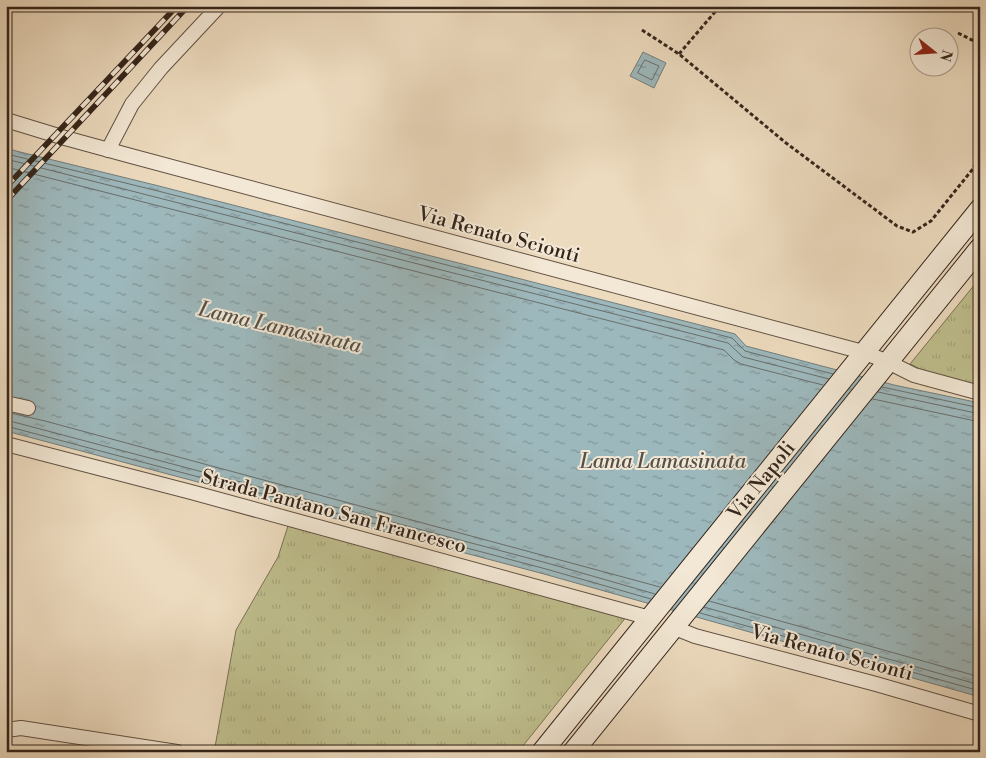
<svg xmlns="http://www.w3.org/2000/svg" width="986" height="758" viewBox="0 0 986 758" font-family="'Libre Bodoni',serif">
<defs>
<pattern id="grass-tufts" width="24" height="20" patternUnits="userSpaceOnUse" patternTransform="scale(1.25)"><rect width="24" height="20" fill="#bfbe8d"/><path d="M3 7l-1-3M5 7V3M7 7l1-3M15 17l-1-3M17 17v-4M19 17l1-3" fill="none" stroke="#a5a379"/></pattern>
<pattern id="water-ripples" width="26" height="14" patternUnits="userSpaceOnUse" patternTransform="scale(1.25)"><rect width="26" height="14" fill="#9db8bc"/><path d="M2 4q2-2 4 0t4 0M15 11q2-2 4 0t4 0" fill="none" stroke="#819598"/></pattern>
</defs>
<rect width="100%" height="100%" fill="#eddbbf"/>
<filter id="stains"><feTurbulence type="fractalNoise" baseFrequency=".004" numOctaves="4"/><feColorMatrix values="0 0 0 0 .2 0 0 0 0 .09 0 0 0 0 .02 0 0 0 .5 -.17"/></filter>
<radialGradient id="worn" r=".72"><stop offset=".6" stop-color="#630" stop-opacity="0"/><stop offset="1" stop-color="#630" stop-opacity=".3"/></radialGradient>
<!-- grass -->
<g fill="url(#grass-tufts)" stroke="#7a7254">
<path d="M 980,278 L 980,387 L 928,373 L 910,364 Z"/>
<path d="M 288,526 L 627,616 L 518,752 L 262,752 L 215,747 L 236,630 L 278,557 Z"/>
</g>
<!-- water -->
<g fill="url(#water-ripples)" stroke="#737d7c">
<path d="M 643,52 L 666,63 L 654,88 L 630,76 Z"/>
<path d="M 6,147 L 16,151 L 155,185 L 735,334 L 746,346 L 894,385 L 980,403 L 980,697 L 544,574 L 6,431 Z"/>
</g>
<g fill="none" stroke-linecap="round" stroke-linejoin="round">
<!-- shore -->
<g stroke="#686e6c" stroke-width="1">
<path d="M 645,60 L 659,66 L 652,80 L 638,73 Z"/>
<path d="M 6,153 L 15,156 L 154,190 L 732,338 L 745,351 L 833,374"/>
<path d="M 6,159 L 728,343 L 743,357 L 829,379"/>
<path d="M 6,167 L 724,350 L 734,360 L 741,364 L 823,385"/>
<path d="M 882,387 L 980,408"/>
<path d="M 878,392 L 980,414"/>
<path d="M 873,399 L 980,422"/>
<path d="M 6,412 L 45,421 L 660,587"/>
<path d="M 6,420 L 547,563 L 655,594"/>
<path d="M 6,426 L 546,569 L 651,599"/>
<path d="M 709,601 L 980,677"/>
<path d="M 704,607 L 980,685"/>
<path d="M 700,613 L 980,691"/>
</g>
<!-- street casing -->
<g stroke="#625244" stroke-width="16">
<g id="street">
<path d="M 6,120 L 65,138 L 131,156 L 863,352 L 888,362 L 914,375 L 980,393"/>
<path d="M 108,150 L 132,104 L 161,68 L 219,6"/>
<path d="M 6,403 L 28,408"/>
<path d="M 6,444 L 191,492 L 650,618"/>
<path d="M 675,628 L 695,636 L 876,684 L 980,714"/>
<path d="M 6,730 L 21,728 L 177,752"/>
</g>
</g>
<!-- secondary casing -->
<g stroke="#34251b" stroke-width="22">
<g id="secondary">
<path d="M 542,752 L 980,209"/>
<path d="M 573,752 L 980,248"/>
</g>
</g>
<!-- path -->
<g stroke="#34251b" stroke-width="3" stroke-dasharray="4 2.5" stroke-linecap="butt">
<path d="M 642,30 L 679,54 L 786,143 L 897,226 L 913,232 L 931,221 L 980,160"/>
<path d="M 958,33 L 980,44"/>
<path d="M 679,54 L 720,6"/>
</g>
<!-- street -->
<use href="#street" stroke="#f3e8d5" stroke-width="14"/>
<!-- secondary -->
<use href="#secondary" stroke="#f3e8d5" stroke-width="20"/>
<!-- rail casing -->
<g stroke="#34251b" stroke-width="5.5">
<g id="rail">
<path d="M 6,187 L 177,6"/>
<path d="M 6,201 L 188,6"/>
</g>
</g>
<!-- rail -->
<use href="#rail" stroke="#f3e8d5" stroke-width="4" stroke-dasharray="11" stroke-linecap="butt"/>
</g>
<g text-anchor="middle" stroke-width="4" stroke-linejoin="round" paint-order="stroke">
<!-- street labels -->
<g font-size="20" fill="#34251b" stroke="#f3e8d5">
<text transform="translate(499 234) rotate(15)" y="7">Via Renato Scionti</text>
<text transform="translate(761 480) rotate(-51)" y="7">Via Napoli</text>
<text transform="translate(334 511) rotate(15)" y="7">Strada Pantano San Francesco</text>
<text transform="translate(832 652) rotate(15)" y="7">Via Renato Scionti</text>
</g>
<!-- water labels -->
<g font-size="21" font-style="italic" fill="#54514b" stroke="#f3e8d5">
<text transform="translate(280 327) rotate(13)" y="7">Lama Lamasinata</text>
<text x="663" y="468">Lama Lamasinata</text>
</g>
</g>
<!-- margin -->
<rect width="986" height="758" fill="none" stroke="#eddbbf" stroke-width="25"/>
<rect x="8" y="8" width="971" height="743" fill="none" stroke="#34251b" stroke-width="2.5"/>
<rect x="12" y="12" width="961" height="733" fill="none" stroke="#34251b"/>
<!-- north arrow -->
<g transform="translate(934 52) rotate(107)"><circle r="24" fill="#f3e8d5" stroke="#a79a8b"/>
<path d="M0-4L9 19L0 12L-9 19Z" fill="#8f2418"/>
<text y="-8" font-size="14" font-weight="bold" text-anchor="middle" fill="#34251b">N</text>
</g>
<rect width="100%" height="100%" filter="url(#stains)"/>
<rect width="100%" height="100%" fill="url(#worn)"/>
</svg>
